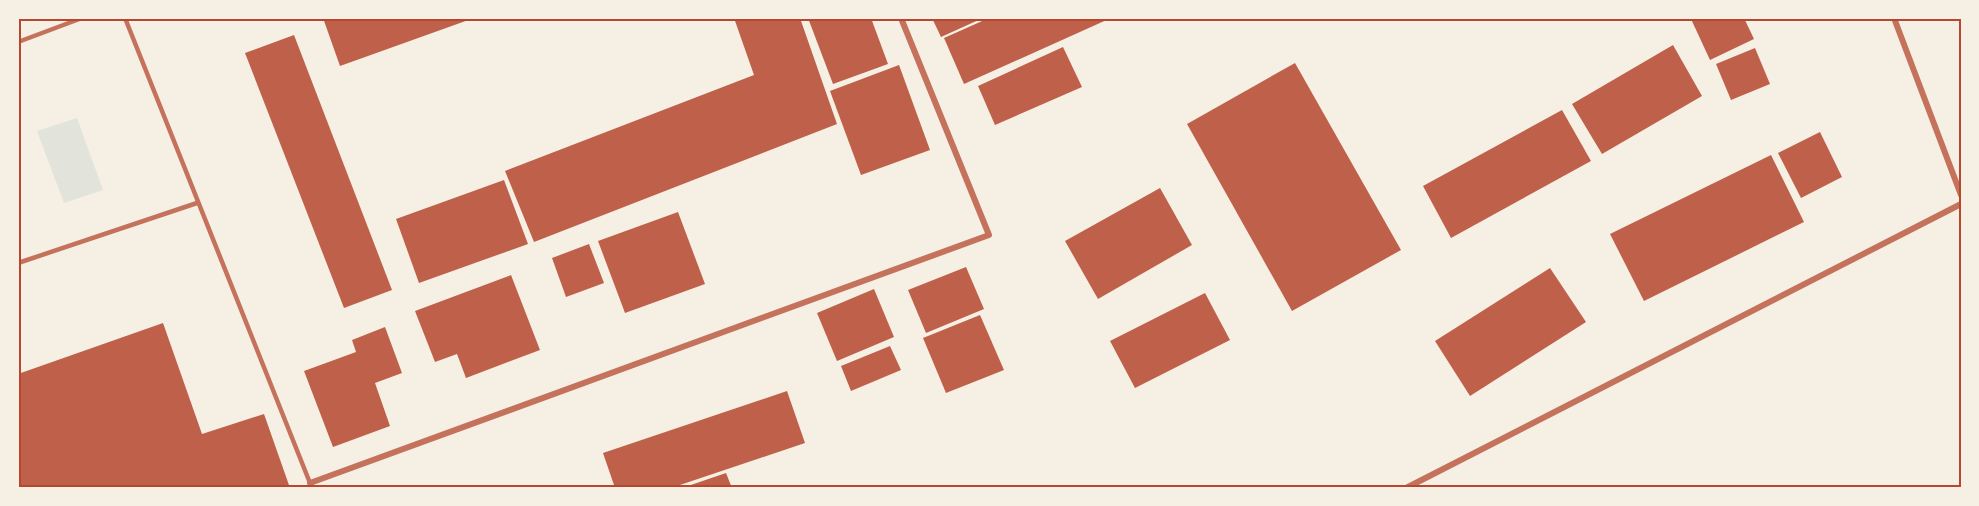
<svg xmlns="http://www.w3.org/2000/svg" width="1979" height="506" viewBox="0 0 1979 506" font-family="'Noto Serif',serif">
<rect width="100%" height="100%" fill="#f6efe4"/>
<!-- green -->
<path fill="#e2e4dc" d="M 77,118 L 103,190 L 64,203 L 37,131 Z"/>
<!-- building -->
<g fill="#bf614a">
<path d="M 323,18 L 474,18 L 340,66 Z"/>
<path d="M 734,18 L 800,18 L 837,124 L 534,242 L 505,171 L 754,75 Z"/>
<path d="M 808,18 L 871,18 L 888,64 L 833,84 Z"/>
<path d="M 932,18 L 983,18 L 941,37 Z"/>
<path d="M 989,18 L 1111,18 L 964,84 L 944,38 Z"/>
<path d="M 1744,18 L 1754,39 L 1710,60 L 1691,19 Z"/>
<path d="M 294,35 L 392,290 L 344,308 L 245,53 Z"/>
<path d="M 1673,45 L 1702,96 L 1602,154 L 1572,104 Z"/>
<path d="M 1063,47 L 1082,87 L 995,125 L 978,86 Z"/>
<path d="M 1755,48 L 1770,84 L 1731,100 L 1716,64 Z"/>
<path d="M 1295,63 L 1401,250 L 1292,311 L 1187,124 Z"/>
<path d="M 899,65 L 930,150 L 861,175 L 830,91 Z"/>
<path d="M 1562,110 L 1591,161 L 1451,238 L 1423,186 Z"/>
<path d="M 1820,132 L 1842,177 L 1801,198 L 1778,153 Z"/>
<path d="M 1771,155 L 1804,222 L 1644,301 L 1610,234 Z"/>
<path d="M 504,180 L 528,244 L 419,283 L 396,219 Z"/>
<path d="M 1160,188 L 1192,245 L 1098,299 L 1065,241 Z"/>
<path d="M 678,212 L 705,284 L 625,313 L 598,241 Z"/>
<path d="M 589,244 L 604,283 L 566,297 L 552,258 Z"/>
<path d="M 966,267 L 984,309 L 926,333 L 908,290 Z"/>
<path d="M 1550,268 L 1586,322 L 1470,396 L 1435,341 Z"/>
<path d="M 511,275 L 540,350 L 466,378 L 457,354 L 435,362 L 415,311 Z"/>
<path d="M 874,289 L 894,337 L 837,361 L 817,313 Z"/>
<path d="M 1205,293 L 1230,340 L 1135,388 L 1110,341 Z"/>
<path d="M 980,315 L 1004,370 L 946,393 L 923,338 Z"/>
<path d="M 163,323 L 202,434 L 264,414 L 290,488 L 18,488 L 18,374 Z"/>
<path d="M 385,327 L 402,373 L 375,383 L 390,426 L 333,447 L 304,371 L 356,352 L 352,340 Z"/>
<path d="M 890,346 L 901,370 L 851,391 L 841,366 Z"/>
<path d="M 787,391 L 805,443 L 671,488 L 615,488 L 603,453 Z"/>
<path d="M 726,473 L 732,488 L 682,488 Z"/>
</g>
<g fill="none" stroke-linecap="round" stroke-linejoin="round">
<!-- service -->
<g stroke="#c5725c" stroke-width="4.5">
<path d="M 125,18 L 310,483"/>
<path d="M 18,42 L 82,18"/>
<path d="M 18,263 L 197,203"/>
</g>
<!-- minor -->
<g stroke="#c5725c" stroke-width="6">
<path d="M 1894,18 L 1961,195"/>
<path d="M 312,488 L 310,483 L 989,235 L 901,18"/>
<path d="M 1406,488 L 1961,204"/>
</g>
</g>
<!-- border -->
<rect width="1979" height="506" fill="none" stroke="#f6efe4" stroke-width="39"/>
<rect x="20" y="20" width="1940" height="466" fill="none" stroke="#b5482f" stroke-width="2"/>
</svg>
